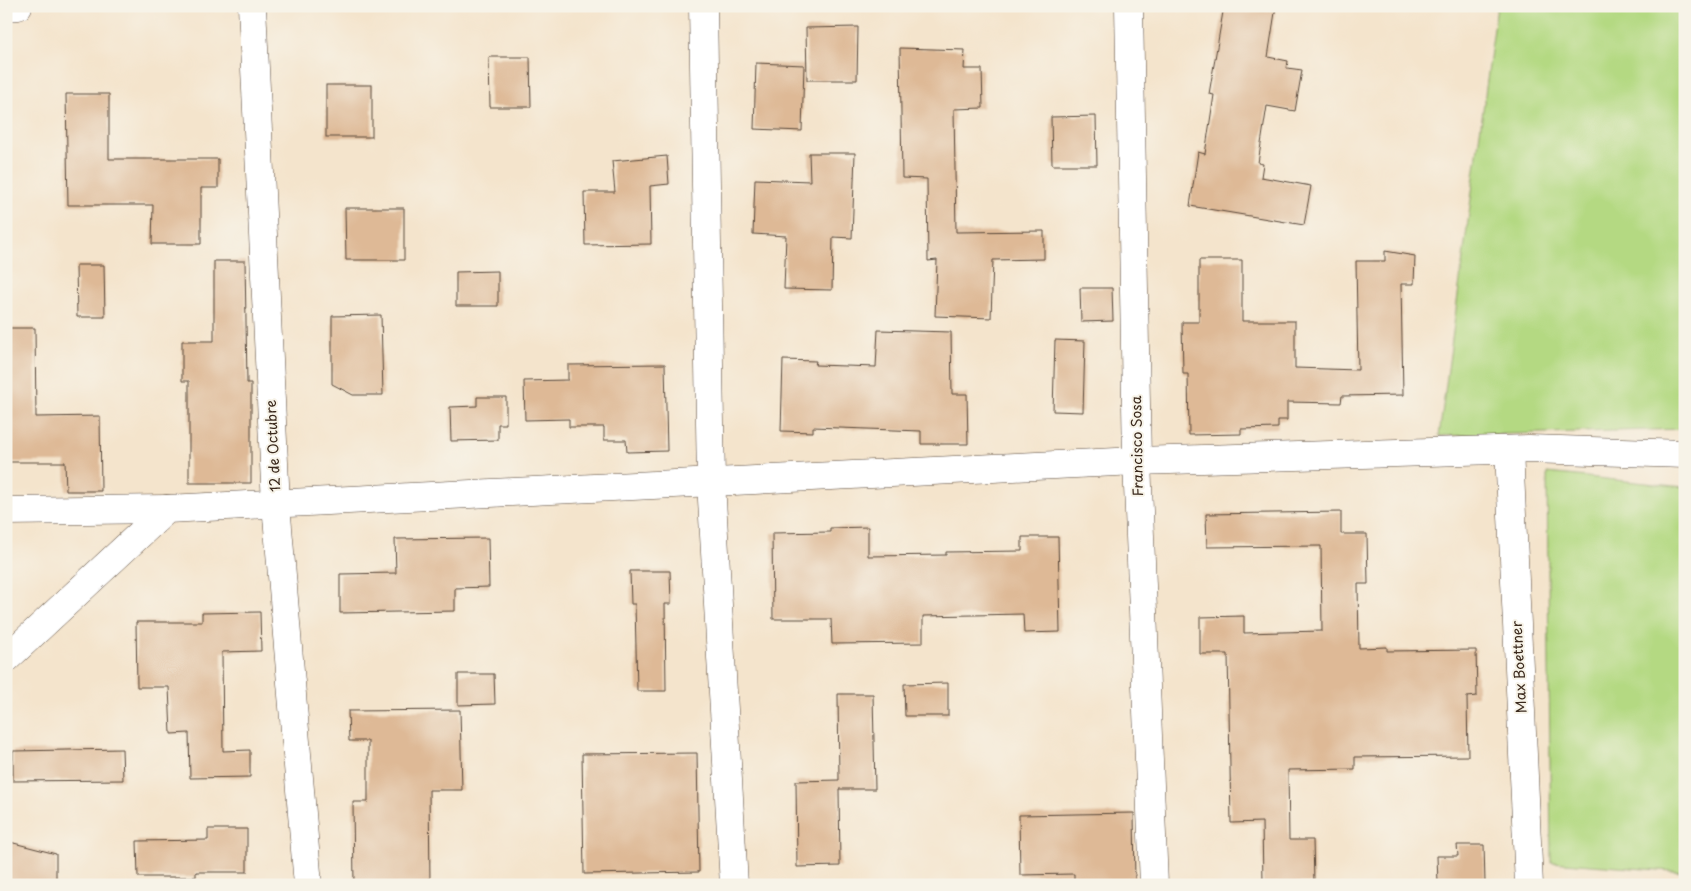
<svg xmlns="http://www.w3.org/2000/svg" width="1691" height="891" viewBox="0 0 1691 891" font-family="'Playpen Sans',sans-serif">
<rect width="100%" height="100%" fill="#f7f3e8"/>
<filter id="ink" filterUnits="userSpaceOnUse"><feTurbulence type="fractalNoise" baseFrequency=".02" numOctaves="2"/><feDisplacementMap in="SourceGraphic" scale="10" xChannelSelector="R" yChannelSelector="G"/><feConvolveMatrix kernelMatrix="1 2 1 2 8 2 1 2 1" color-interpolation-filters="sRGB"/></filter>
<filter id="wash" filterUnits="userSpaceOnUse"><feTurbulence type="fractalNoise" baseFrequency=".0096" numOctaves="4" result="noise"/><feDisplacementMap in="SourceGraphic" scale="20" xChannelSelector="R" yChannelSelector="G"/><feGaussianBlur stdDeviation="1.12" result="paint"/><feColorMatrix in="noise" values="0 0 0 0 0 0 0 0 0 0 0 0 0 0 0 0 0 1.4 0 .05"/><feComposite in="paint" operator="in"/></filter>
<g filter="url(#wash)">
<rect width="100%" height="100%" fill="#f4e4cc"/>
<!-- green -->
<g fill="#b4d982" stroke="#788250">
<path d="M 1497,6 L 1685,6 L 1685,429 L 1439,436 Z"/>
<path d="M 1547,473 L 1685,487 L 1685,872 L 1551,862 Z"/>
</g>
<g id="blocks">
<!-- building -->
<g fill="#deb996">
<path d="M 1224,6 L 1276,6 L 1268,57 L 1288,61 L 1287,68 L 1302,70 L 1295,111 L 1267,106 L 1258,163 L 1263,164 L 1261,177 L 1311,186 L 1304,225 L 1190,206 L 1198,152 L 1205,154 L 1214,95 L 1209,94 Z"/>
<path d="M 858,27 L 857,80 L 807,80 L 806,28 Z"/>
<path d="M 900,48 L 965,50 L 964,69 L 982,69 L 983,108 L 954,109 L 956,232 L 1044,231 L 1044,259 L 993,260 L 991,318 L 935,316 L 937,260 L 928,261 L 927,179 L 902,178 Z"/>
<path d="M 489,57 L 530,57 L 531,107 L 490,107 Z"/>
<path d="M 756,63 L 804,65 L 802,131 L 754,129 Z"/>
<rect x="326" y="85" width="46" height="52"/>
<path d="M 66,94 L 109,94 L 109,159 L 218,159 L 218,188 L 201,188 L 201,244 L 152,244 L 153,205 L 68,205 Z"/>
<path d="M 1096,116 L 1097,165 L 1052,165 L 1051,117 Z"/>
<path d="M 809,153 L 855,153 L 852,238 L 833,237 L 832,290 L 784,289 L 786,236 L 753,234 L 755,179 L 810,181 Z"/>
<path d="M 667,156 L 669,184 L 650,186 L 651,244 L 585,245 L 584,192 L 615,192 L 612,161 Z"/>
<path d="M 345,208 L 404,208 L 404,260 L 346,260 Z"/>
<path d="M 1385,251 L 1415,256 L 1414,284 L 1401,284 L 1403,395 L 1342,396 L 1341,403 L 1287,402 L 1287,420 L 1278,420 L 1278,428 L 1241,429 L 1241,434 L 1189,435 L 1188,374 L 1183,374 L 1182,322 L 1199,322 L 1199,260 L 1242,260 L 1242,321 L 1295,321 L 1295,368 L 1358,370 L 1356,261 L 1385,261 Z"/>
<path d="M 214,261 L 245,261 L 247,383 L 251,383 L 251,483 L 189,483 L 189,381 L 182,381 L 182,341 L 214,341 Z"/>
<path d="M 76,265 L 104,265 L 105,317 L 77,317 Z"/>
<path d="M 498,271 L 498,306 L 456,306 L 456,272 Z"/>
<path d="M 1080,288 L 1112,288 L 1113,321 L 1081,322 Z"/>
<path d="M 381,315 L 383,395 L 353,395 L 332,384 L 332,316 Z"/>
<path d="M 6,328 L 35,328 L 36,417 L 100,416 L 101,491 L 66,491 L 65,462 L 6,462 Z"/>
<path d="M 878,330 L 951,332 L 952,394 L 967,394 L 968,444 L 921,444 L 921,431 L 813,427 L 813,432 L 781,431 L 783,360 L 816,361 L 815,365 L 876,367 Z"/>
<path d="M 1055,340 L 1085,341 L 1083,412 L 1053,411 Z"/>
<path d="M 665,364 L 667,451 L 627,452 L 626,440 L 604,440 L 604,427 L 569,427 L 569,419 L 525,420 L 524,381 L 568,380 L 568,365 Z"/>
<path d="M 477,397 L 506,397 L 506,424 L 498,424 L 498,440 L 451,441 L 450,407 L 477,406 Z"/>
<path d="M 1341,512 L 1341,534 L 1367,534 L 1368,584 L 1358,584 L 1359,648 L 1387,647 L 1387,651 L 1476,650 L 1477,696 L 1467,697 L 1468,756 L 1355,757 L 1355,769 L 1288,770 L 1289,840 L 1313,840 L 1314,883 L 1263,883 L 1262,822 L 1231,823 L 1228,654 L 1200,654 L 1200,617 L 1244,616 L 1244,633 L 1322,631 L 1321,546 L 1207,547 L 1206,514 Z"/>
<path d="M 868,527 L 868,556 L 946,555 L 946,552 L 1022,551 L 1022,537 L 1058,537 L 1060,632 L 1024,633 L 1023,614 L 923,616 L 923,643 L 832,644 L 831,619 L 773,619 L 772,533 L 830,532 L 830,528 Z"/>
<path d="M 488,538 L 489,587 L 455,588 L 455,611 L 340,613 L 340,574 L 396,573 L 395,539 Z"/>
<path d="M 630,571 L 670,571 L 671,604 L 665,604 L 666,691 L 637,691 L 635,604 L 631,604 Z"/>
<path d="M 260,612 L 261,651 L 222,652 L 223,751 L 250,750 L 250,777 L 190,778 L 189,733 L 171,734 L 169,687 L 137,687 L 136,622 L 202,622 L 202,613 Z"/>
<path d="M 458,674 L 494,674 L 495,704 L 458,705 Z"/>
<path d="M 948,683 L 948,716 L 905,716 L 904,684 Z"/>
<path d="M 838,694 L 873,694 L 875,789 L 839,789 L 840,866 L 797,867 L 796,781 L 839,780 Z"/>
<path d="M 460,710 L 462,790 L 429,790 L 430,885 L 354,885 L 353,802 L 368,802 L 368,741 L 349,741 L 348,711 Z"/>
<path d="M 122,749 L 123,780 L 13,781 L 13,751 Z"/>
<path d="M 697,753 L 699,872 L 584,874 L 582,754 Z"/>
<path d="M 1134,813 L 1135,884 L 1074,884 L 1074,874 L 1020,875 L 1019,815 Z"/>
<path d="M 208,829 L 247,829 L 247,872 L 196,872 L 196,877 L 138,877 L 137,841 L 208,840 Z"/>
<path d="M 6,841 L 56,854 L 56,885 L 6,885 Z"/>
<path d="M 1457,845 L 1484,845 L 1485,883 L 1438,883 L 1437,856 L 1458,856 Z"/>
</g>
</g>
</g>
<g filter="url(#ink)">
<use href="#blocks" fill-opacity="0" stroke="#574638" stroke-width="1"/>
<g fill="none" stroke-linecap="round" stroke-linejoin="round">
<!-- minor casing -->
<g stroke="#574638" stroke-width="29">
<g id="minor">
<path d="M 252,6 L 276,504 L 308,885"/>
<path d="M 703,6 L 711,482 L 734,885"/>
<path d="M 6,7 L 18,6"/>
<path d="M 1509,450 L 1529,885"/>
<path d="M 6,511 L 167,509"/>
</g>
</g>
<!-- tertiary casing -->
<g stroke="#574638" stroke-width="29">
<g id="tertiary">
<path d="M 1129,6 L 1137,461 L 1154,885"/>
<path d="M 6,659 L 167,509 L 1137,461 L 1529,449 L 1685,454"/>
</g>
</g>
<!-- minor -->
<use href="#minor" stroke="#fff" stroke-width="28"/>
<!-- tertiary -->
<use href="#tertiary" stroke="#fff" stroke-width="28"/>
</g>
</g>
<g text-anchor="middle" stroke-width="4" stroke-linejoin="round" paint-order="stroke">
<!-- street labels -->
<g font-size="14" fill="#3b2a1e" stroke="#f7f3e8">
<text transform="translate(273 446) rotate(-93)" y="5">12 de Octubre</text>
<text transform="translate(1137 446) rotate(-91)" y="5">Francisco Sosa</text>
<text transform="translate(1519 667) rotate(-93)" y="5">Max Boettner</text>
</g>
</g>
<!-- margin -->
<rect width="1691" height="891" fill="none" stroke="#f7f3e8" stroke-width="25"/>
</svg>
